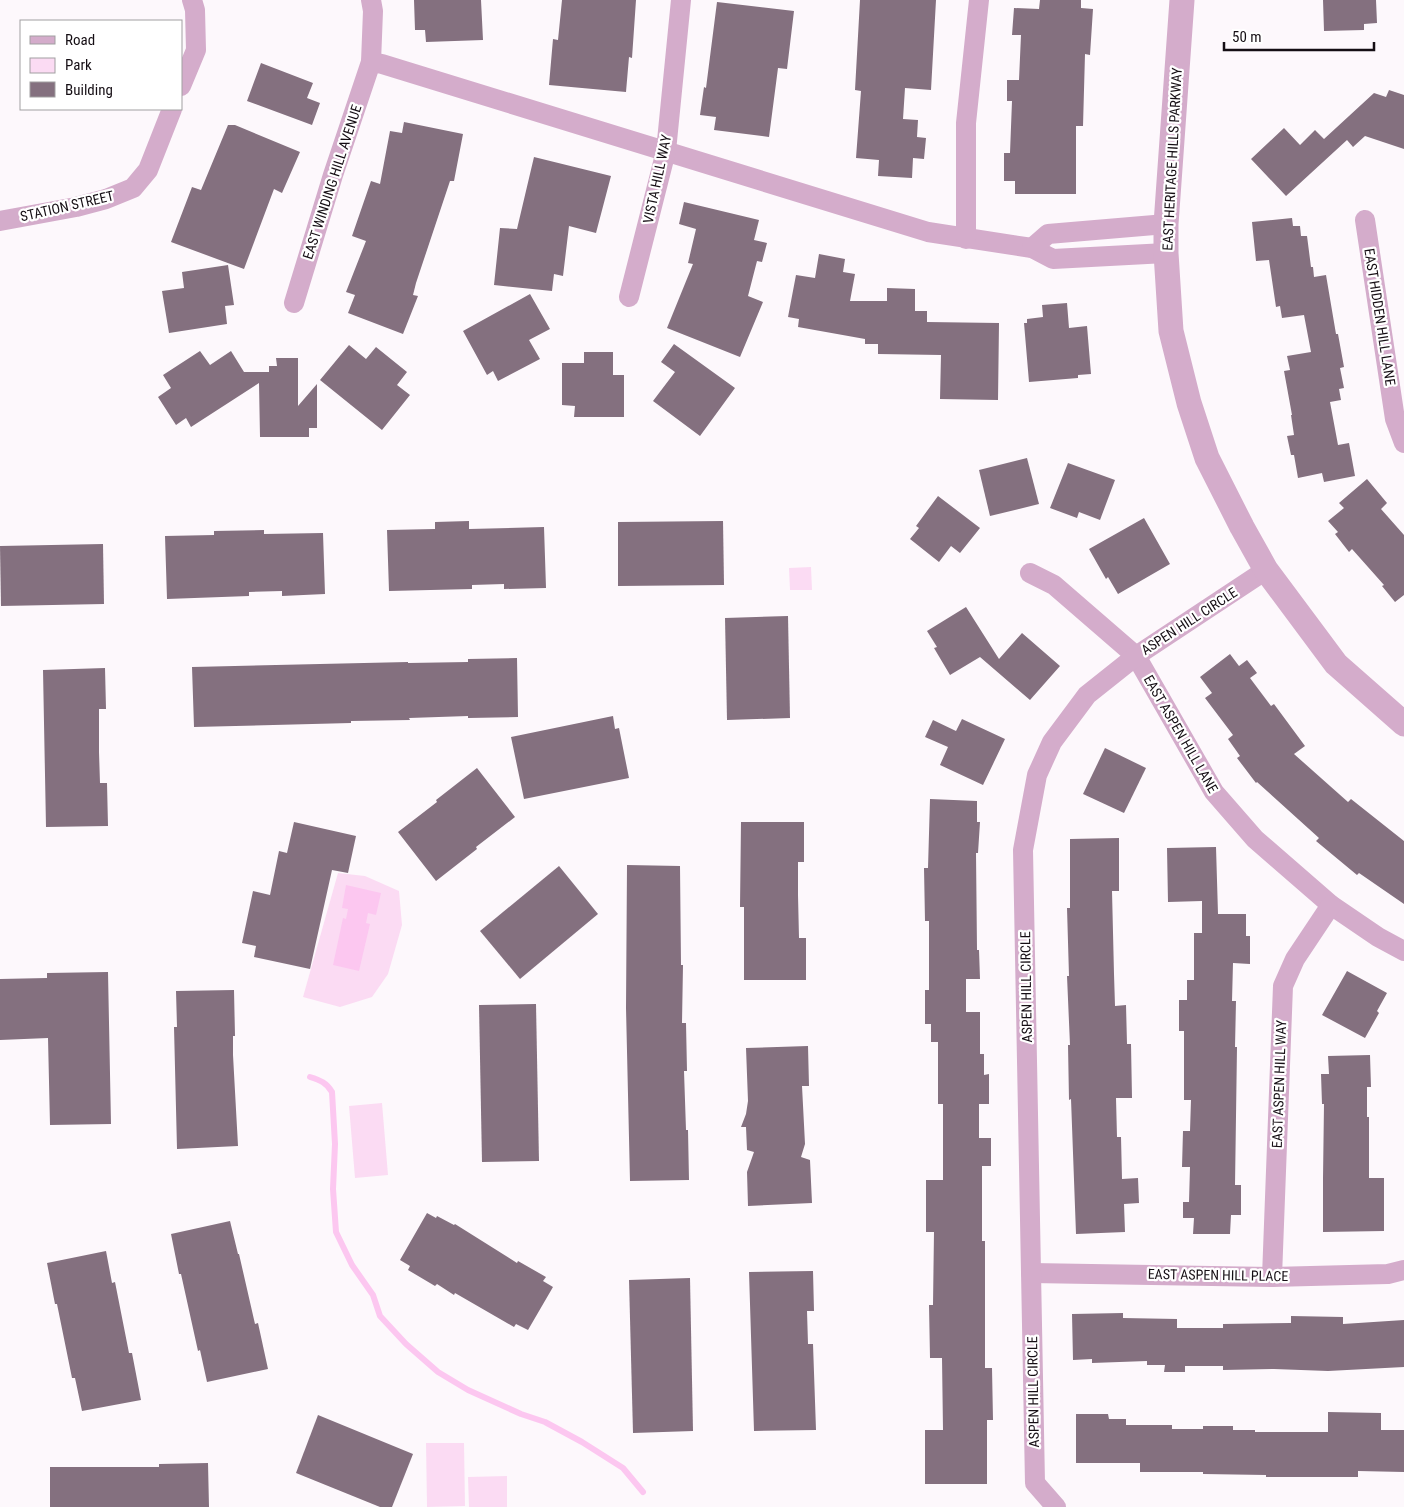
<svg xmlns="http://www.w3.org/2000/svg" width="1404" height="1507" viewBox="0 0 1404 1507" font-family="'Roboto Condensed',sans-serif">
<rect width="100%" height="100%" fill="#fdf8fc"/>
<!-- green -->
<g fill="#fbdbf3">
<path d="M 811,567 L 812,590 L 790,590 L 789,568 Z"/>
<path d="M 338,873 L 365,876 L 399,891 L 402,925 L 388,974 L 372,997 L 340,1007 L 303,997 Z"/>
<path d="M 382,1103 L 388,1175 L 355,1178 L 349,1106 Z"/>
<path d="M 426,1443 L 464,1443 L 465,1506 L 427,1507 Z"/>
<path d="M 507,1476 L 507,1507 L 469,1507 L 468,1477 Z"/>
</g>
<!-- water -->
<path fill="#fcc7f0" d="M 346,885 L 381,893 L 376,915 L 368,913 L 366,923 L 370,924 L 359,971 L 333,965 L 343,918 L 346,919 L 348,909 L 342,908 Z"/>
<g fill="none" stroke-linecap="round" stroke-linejoin="round">
<!-- stream -->
<path stroke="#fcc7f0" stroke-width="6" d="M 310,1077 C 320,1080 327,1083 332,1092 L 335,1144 L 333,1189 L 336,1232 L 352,1265 L 373,1295 L 380,1316 L 406,1344 L 438,1372 L 468,1390 L 521,1414 L 545,1422 L 582,1442 L 623,1468 L 643,1492"/>
</g>
<!-- building -->
<g fill="#84707f">
<path d="M 414,0 L 481,0 L 483,40 L 426,42 L 425,30 L 415,30 Z"/>
<path d="M 562,0 L 636,0 L 632,58 L 629,57 L 626,92 L 549,85 L 553,39 L 558,40 Z"/>
<path d="M 860,0 L 936,0 L 931,90 L 905,88 L 903,119 L 918,120 L 917,137 L 926,138 L 924,159 L 913,158 L 912,178 L 878,176 L 879,160 L 856,158 L 861,91 L 855,90 Z"/>
<path d="M 1040,0 L 1081,0 L 1081,8 L 1093,9 L 1090,55 L 1085,54 L 1083,126 L 1076,126 L 1076,194 L 1015,194 L 1015,181 L 1004,181 L 1004,153 L 1010,153 L 1012,101 L 1007,101 L 1007,80 L 1019,80 L 1021,35 L 1012,35 L 1014,8 L 1039,9 Z"/>
<path d="M 1323,0 L 1376,0 L 1377,23 L 1364,24 L 1364,30 L 1324,31 Z"/>
<path d="M 717,2 L 794,11 L 787,69 L 778,68 L 769,137 L 714,130 L 716,117 L 700,115 L 704,87 L 706,88 Z"/>
<path d="M 261,63 L 313,83 L 307,98 L 320,103 L 312,125 L 247,101 Z"/>
<path d="M 1389,90 L 1404,95 L 1404,149 L 1365,136 L 1353,147 L 1347,140 L 1286,196 L 1251,159 L 1284,128 L 1300,145 L 1315,130 L 1324,139 L 1374,93 L 1386,97 Z"/>
<path d="M 404,122 L 463,134 L 454,181 L 450,181 L 416,283 L 413,295 L 418,296 L 403,334 L 348,313 L 355,295 L 346,292 L 366,241 L 352,236 L 371,181 L 380,184 L 390,131 L 402,133 Z"/>
<path d="M 228,125 L 235,125 L 300,152 L 282,193 L 274,189 L 244,269 L 171,242 L 192,187 L 201,190 Z"/>
<path d="M 534,157 L 611,176 L 596,233 L 569,226 L 563,276 L 554,274 L 552,291 L 494,285 L 500,228 L 517,229 Z"/>
<path d="M 684,202 L 759,220 L 754,240 L 767,243 L 762,262 L 757,261 L 748,296 L 763,302 L 740,357 L 667,328 L 693,264 L 688,263 L 696,229 L 679,224 Z"/>
<path d="M 1292,218 L 1293,226 L 1300,226 L 1301,236 L 1307,236 L 1311,267 L 1313,267 L 1314,277 L 1326,275 L 1336,334 L 1338,334 L 1344,367 L 1340,368 L 1344,388 L 1339,389 L 1341,400 L 1330,402 L 1338,445 L 1349,443 L 1355,476 L 1324,482 L 1322,473 L 1298,478 L 1294,455 L 1291,455 L 1287,436 L 1294,435 L 1291,415 L 1292,415 L 1284,371 L 1290,370 L 1287,356 L 1311,352 L 1304,315 L 1282,318 L 1280,306 L 1276,307 L 1269,260 L 1256,261 L 1252,222 Z"/>
<path d="M 819,254 L 845,259 L 843,272 L 855,274 L 850,301 L 887,301 L 887,288 L 915,289 L 915,311 L 927,311 L 927,322 L 999,323 L 998,400 L 940,399 L 941,355 L 878,354 L 878,344 L 865,344 L 865,339 L 798,327 L 799,319 L 788,317 L 796,275 L 815,278 Z"/>
<path d="M 228,265 L 234,305 L 225,306 L 227,324 L 169,333 L 162,291 L 184,288 L 182,272 Z"/>
<path d="M 530,294 L 550,329 L 529,340 L 540,359 L 498,381 L 493,371 L 487,375 L 463,331 Z"/>
<path d="M 1067,303 L 1069,328 L 1087,326 L 1091,374 L 1078,375 L 1078,378 L 1029,382 L 1024,323 L 1027,323 L 1027,319 L 1043,317 L 1042,305 Z"/>
<path d="M 674,344 L 735,388 L 700,436 L 653,401 L 675,372 L 661,362 Z"/>
<path d="M 349,345 L 366,359 L 376,347 L 407,372 L 397,385 L 410,395 L 382,430 L 320,380 Z"/>
<path d="M 200,351 L 210,365 L 231,351 L 244,372 L 269,372 L 269,366 L 277,366 L 276,358 L 298,358 L 298,406 L 317,384 L 317,428 L 309,428 L 309,437 L 260,437 L 259,383 L 191,427 L 186,418 L 176,425 L 158,397 L 171,388 L 163,375 Z"/>
<path d="M 584,352 L 613,352 L 613,375 L 624,375 L 624,417 L 574,417 L 575,406 L 562,405 L 562,363 L 584,363 Z"/>
<path d="M 1027,458 L 1039,504 L 990,516 L 979,470 Z"/>
<path d="M 1068,463 L 1115,480 L 1100,520 L 1079,512 L 1077,518 L 1050,508 Z"/>
<path d="M 1367,479 L 1387,503 L 1381,509 L 1404,535 L 1404,595 L 1395,602 L 1382,586 L 1384,585 L 1352,549 L 1349,552 L 1335,534 L 1338,532 L 1328,521 L 1344,508 L 1339,503 Z"/>
<path d="M 938,496 L 980,528 L 960,553 L 951,546 L 939,562 L 910,539 L 919,528 L 916,526 Z"/>
<path d="M 1144,518 L 1170,564 L 1118,594 L 1108,577 L 1106,579 L 1089,549 Z"/>
<path d="M 469,521 L 469,529 L 544,527 L 546,588 L 504,589 L 504,584 L 472,585 L 472,589 L 389,591 L 387,530 L 435,529 L 435,522 Z"/>
<path d="M 723,521 L 724,585 L 618,586 L 618,522 Z"/>
<path d="M 264,530 L 264,534 L 323,533 L 325,594 L 282,596 L 282,591 L 249,592 L 249,596 L 167,599 L 165,536 L 214,535 L 214,531 Z"/>
<path d="M 103,544 L 104,604 L 1,606 L 0,546 Z"/>
<path d="M 966,607 L 999,659 L 1022,633 L 1060,666 L 1030,700 L 980,657 L 950,675 L 934,648 L 937,647 L 927,631 Z"/>
<path d="M 788,616 L 790,718 L 727,720 L 725,618 Z"/>
<path d="M 1230,654 L 1239,666 L 1247,660 L 1257,673 L 1250,678 L 1271,706 L 1274,704 L 1305,746 L 1294,754 L 1348,802 L 1351,799 L 1404,841 L 1404,904 L 1359,873 L 1357,875 L 1316,841 L 1319,838 L 1257,782 L 1256,783 L 1237,758 L 1240,756 L 1228,739 L 1233,735 L 1205,698 L 1212,693 L 1200,677 Z"/>
<path d="M 517,658 L 518,717 L 468,718 L 468,716 L 409,718 L 410,720 L 351,721 L 351,723 L 194,727 L 192,667 L 408,662 L 408,663 L 468,662 L 468,659 Z"/>
<path d="M 105,668 L 106,709 L 99,709 L 99,752 L 100,783 L 107,783 L 108,826 L 46,827 L 43,670 Z"/>
<path d="M 613,716 L 615,729 L 619,728 L 629,778 L 524,799 L 511,737 Z"/>
<path d="M 962,719 L 1005,739 L 983,785 L 940,765 L 948,747 L 925,737 L 933,720 L 956,731 Z"/>
<path d="M 1105,748 L 1146,768 L 1124,813 L 1083,794 Z"/>
<path d="M 477,768 L 515,817 L 476,847 L 477,849 L 436,881 L 398,832 L 437,802 L 436,800 Z"/>
<path d="M 930,799 L 977,801 L 977,822 L 980,822 L 978,853 L 976,853 L 977,950 L 979,950 L 980,979 L 966,979 L 966,1012 L 980,1012 L 980,1054 L 984,1054 L 984,1075 L 989,1074 L 989,1104 L 979,1104 L 979,1138 L 991,1138 L 991,1166 L 982,1166 L 982,1241 L 985,1241 L 985,1368 L 992,1368 L 993,1420 L 987,1420 L 987,1484 L 925,1484 L 925,1430 L 943,1430 L 942,1358 L 930,1358 L 929,1305 L 933,1305 L 934,1232 L 926,1232 L 926,1180 L 943,1180 L 943,1104 L 938,1104 L 938,1042 L 931,1042 L 931,1024 L 925,1024 L 925,990 L 929,990 L 929,921 L 925,921 L 924,868 L 928,868 Z"/>
<path d="M 294,822 L 356,836 L 348,873 L 332,870 L 310,969 L 254,957 L 256,946 L 242,943 L 253,891 L 270,895 L 279,851 L 287,853 Z"/>
<path d="M 741,822 L 804,822 L 804,862 L 798,862 L 798,895 L 799,938 L 806,938 L 806,980 L 744,980 L 744,907 L 740,907 Z"/>
<path d="M 1119,838 L 1119,891 L 1112,891 L 1114,974 L 1115,1006 L 1126,1005 L 1127,1044 L 1131,1044 L 1132,1098 L 1116,1098 L 1117,1137 L 1121,1137 L 1122,1179 L 1138,1178 L 1139,1203 L 1124,1204 L 1125,1232 L 1076,1234 L 1071,1099 L 1069,1100 L 1068,1045 L 1070,1045 L 1067,976 L 1069,976 L 1067,908 L 1070,908 L 1070,839 Z"/>
<path d="M 1216,847 L 1218,914 L 1246,914 L 1246,936 L 1250,936 L 1250,964 L 1233,963 L 1232,1001 L 1236,1001 L 1235,1047 L 1237,1047 L 1235,1185 L 1241,1185 L 1241,1215 L 1231,1215 L 1230,1234 L 1193,1234 L 1194,1218 L 1183,1218 L 1183,1202 L 1189,1202 L 1190,1167 L 1182,1167 L 1183,1131 L 1190,1131 L 1191,1100 L 1184,1100 L 1184,1031 L 1179,1031 L 1179,1000 L 1187,1000 L 1187,980 L 1194,980 L 1194,933 L 1202,933 L 1202,901 L 1168,902 L 1167,848 Z"/>
<path d="M 627,865 L 680,866 L 681,965 L 683,965 L 682,1023 L 686,1023 L 687,1071 L 684,1071 L 686,1130 L 688,1130 L 689,1180 L 630,1181 L 626,1008 Z"/>
<path d="M 559,866 L 598,914 L 520,979 L 480,931 Z"/>
<path d="M 1347,971 L 1387,993 L 1377,1011 L 1379,1013 L 1365,1038 L 1322,1015 Z"/>
<path d="M 108,972 L 111,1124 L 50,1125 L 48,1038 L 0,1040 L 0,979 L 47,978 L 47,973 Z"/>
<path d="M 234,990 L 235,1036 L 233,1036 L 233,1055 L 238,1146 L 177,1149 L 174,1027 L 177,1027 L 176,991 Z"/>
<path d="M 536,1004 L 539,1161 L 482,1162 L 479,1005 Z"/>
<path d="M 808,1046 L 809,1086 L 802,1086 L 805,1144 L 801,1157 L 810,1160 L 812,1203 L 748,1206 L 747,1172 L 754,1152 L 747,1150 L 746,1127 L 741,1127 L 746,1114 L 748,1101 L 746,1048 Z"/>
<path d="M 1370,1055 L 1371,1087 L 1367,1087 L 1367,1117 L 1369,1117 L 1369,1178 L 1384,1178 L 1384,1231 L 1323,1232 L 1323,1178 L 1324,1104 L 1322,1104 L 1321,1074 L 1329,1074 L 1328,1056 Z"/>
<path d="M 427,1213 L 436,1218 L 437,1216 L 454,1225 L 455,1224 L 517,1263 L 518,1261 L 546,1277 L 543,1281 L 553,1287 L 528,1330 L 516,1324 L 514,1327 L 455,1293 L 454,1295 L 437,1284 L 435,1286 L 408,1270 L 410,1266 L 400,1260 Z"/>
<path d="M 230,1221 L 238,1254 L 239,1254 L 255,1324 L 258,1323 L 268,1369 L 207,1382 L 200,1350 L 198,1351 L 181,1274 L 179,1274 L 171,1234 Z"/>
<path d="M 106,1251 L 112,1283 L 115,1282 L 129,1353 L 132,1353 L 141,1400 L 82,1411 L 75,1378 L 72,1378 L 57,1304 L 55,1304 L 47,1263 Z"/>
<path d="M 813,1271 L 814,1311 L 807,1311 L 808,1344 L 813,1344 L 816,1430 L 754,1431 L 749,1272 Z"/>
<path d="M 690,1278 L 693,1431 L 633,1433 L 629,1280 Z"/>
<path d="M 1123,1313 L 1123,1318 L 1177,1319 L 1177,1328 L 1223,1328 L 1223,1324 L 1291,1323 L 1291,1316 L 1343,1317 L 1343,1324 L 1404,1320 L 1404,1367 L 1328,1371 L 1274,1369 L 1223,1370 L 1223,1366 L 1185,1366 L 1185,1372 L 1164,1372 L 1165,1365 L 1147,1365 L 1147,1361 L 1092,1363 L 1092,1359 L 1073,1360 L 1072,1314 Z"/>
<path d="M 1328,1412 L 1381,1413 L 1381,1430 L 1404,1430 L 1404,1472 L 1358,1471 L 1358,1477 L 1266,1477 L 1266,1475 L 1203,1474 L 1203,1472 L 1140,1472 L 1140,1463 L 1076,1463 L 1076,1414 L 1108,1414 L 1109,1419 L 1126,1419 L 1126,1425 L 1172,1425 L 1172,1429 L 1203,1429 L 1203,1426 L 1233,1426 L 1233,1430 L 1255,1430 L 1255,1432 L 1328,1432 Z"/>
<path d="M 318,1415 L 413,1454 L 392,1507 L 380,1507 L 296,1473 Z"/>
<path d="M 208,1463 L 209,1507 L 50,1507 L 50,1467 L 159,1467 L 159,1464 Z"/>
</g>
<g fill="none" stroke-linecap="round" stroke-linejoin="round">
<!-- minor -->
<g stroke="#d4accb" stroke-width="20">
<path d="M 371,62 L 382,64 L 928,232 L 1032,248 L 1053,259 L 1166,253"/>
<path d="M 181,86 L 196,50 L 195,10 L 192,0"/>
<path d="M 1365,220 L 1395,419 L 1404,443"/>
<path d="M 0,221 L 76,207 L 106,199 L 133,188 L 148,170 L 172,109"/>
<path d="M 966,239 L 966,123 L 979,0"/>
<path d="M 1032,248 L 1048,234 L 1166,224"/>
<path d="M 629,297 L 666,151 L 681,0"/>
<path d="M 294,303 L 333,175 L 371,62 L 373,11 L 371,0"/>
<path d="M 1030,573 L 1054,585 L 1136,656 L 1214,792 L 1255,839 L 1331,905 L 1378,937 L 1404,951"/>
<path d="M 1031,1273 L 1272,1277 L 1388,1274 L 1404,1270"/>
<path d="M 1272,1277 L 1283,986 L 1295,959 L 1331,905"/>
<path d="M 1056,1507 L 1035,1483 L 1023,850 L 1037,775 L 1052,742 L 1087,695 L 1136,656 L 1266,570"/>
</g>
<!-- tertiary -->
<path stroke="#d4accb" stroke-width="25" d="M 1182,0 L 1166,224 L 1166,253 L 1171,331 L 1189,403 L 1207,458 L 1242,527 L 1266,570 L 1336,664 L 1404,724"/>
</g>
<g text-anchor="middle" stroke-width="4.5" stroke-linejoin="round" paint-order="stroke">
<!-- street labels -->
<g font-size="14" fill="#150e14" stroke="#fff">
<text transform="translate(1172 159) rotate(-87)" y="5">EAST HERITAGE HILLS PARKWAY</text>
<text transform="translate(657 179) rotate(-78)" y="5">VISTA HILL WAY</text>
<text transform="translate(332 182) rotate(-72)" y="5">EAST WINDING HILL AVENUE</text>
<text transform="translate(67 206) rotate(-13)" y="5">STATION STREET</text>
<text transform="translate(1380 317) rotate(81)" y="5">EAST HIDDEN HILL LANE</text>
<text transform="translate(1189 621) rotate(-33)" y="5">ASPEN HILL CIRCLE</text>
<text transform="translate(1181 734) rotate(60)" y="5">EAST ASPEN HILL LANE</text>
<text transform="translate(1026 987) rotate(-91)" y="5">ASPEN HILL CIRCLE</text>
<text transform="translate(1279 1084) rotate(-88)" y="5">EAST ASPEN HILL WAY</text>
<text transform="translate(1218 1275) rotate(1)" y="5">EAST ASPEN HILL PLACE</text>
<text transform="translate(1033 1392) rotate(-91)" y="5">ASPEN HILL CIRCLE</text>
</g>
</g>
<!-- legend -->
<rect x="20" y="20" width="162" height="90" fill="#ffffff" stroke="#a19fa1"/>
<rect x="30" y="36" width="25" height="8" fill="#d4accb" stroke="#a19fa1"/>
<text x="65" y="45" font-size="15" fill="#150e14">Road</text>
<rect x="30" y="58" width="25" height="15" fill="#fbdbf3" stroke="#a19fa1"/>
<text x="65" y="70" font-size="15" fill="#150e14">Park</text>
<rect x="30" y="82" width="25" height="15" fill="#84707f" stroke="#a19fa1"/>
<text x="65" y="95" font-size="15" fill="#150e14">Building</text>
<!-- scale -->
<path d="M1224 42v8h150v-8" fill="none" stroke="#150e14" stroke-width="2.5"/>
<text x="1232" y="42" font-size="15" fill="#150e14" stroke="#ffffff" stroke-width="4" paint-order="stroke">50 m</text>
</svg>
